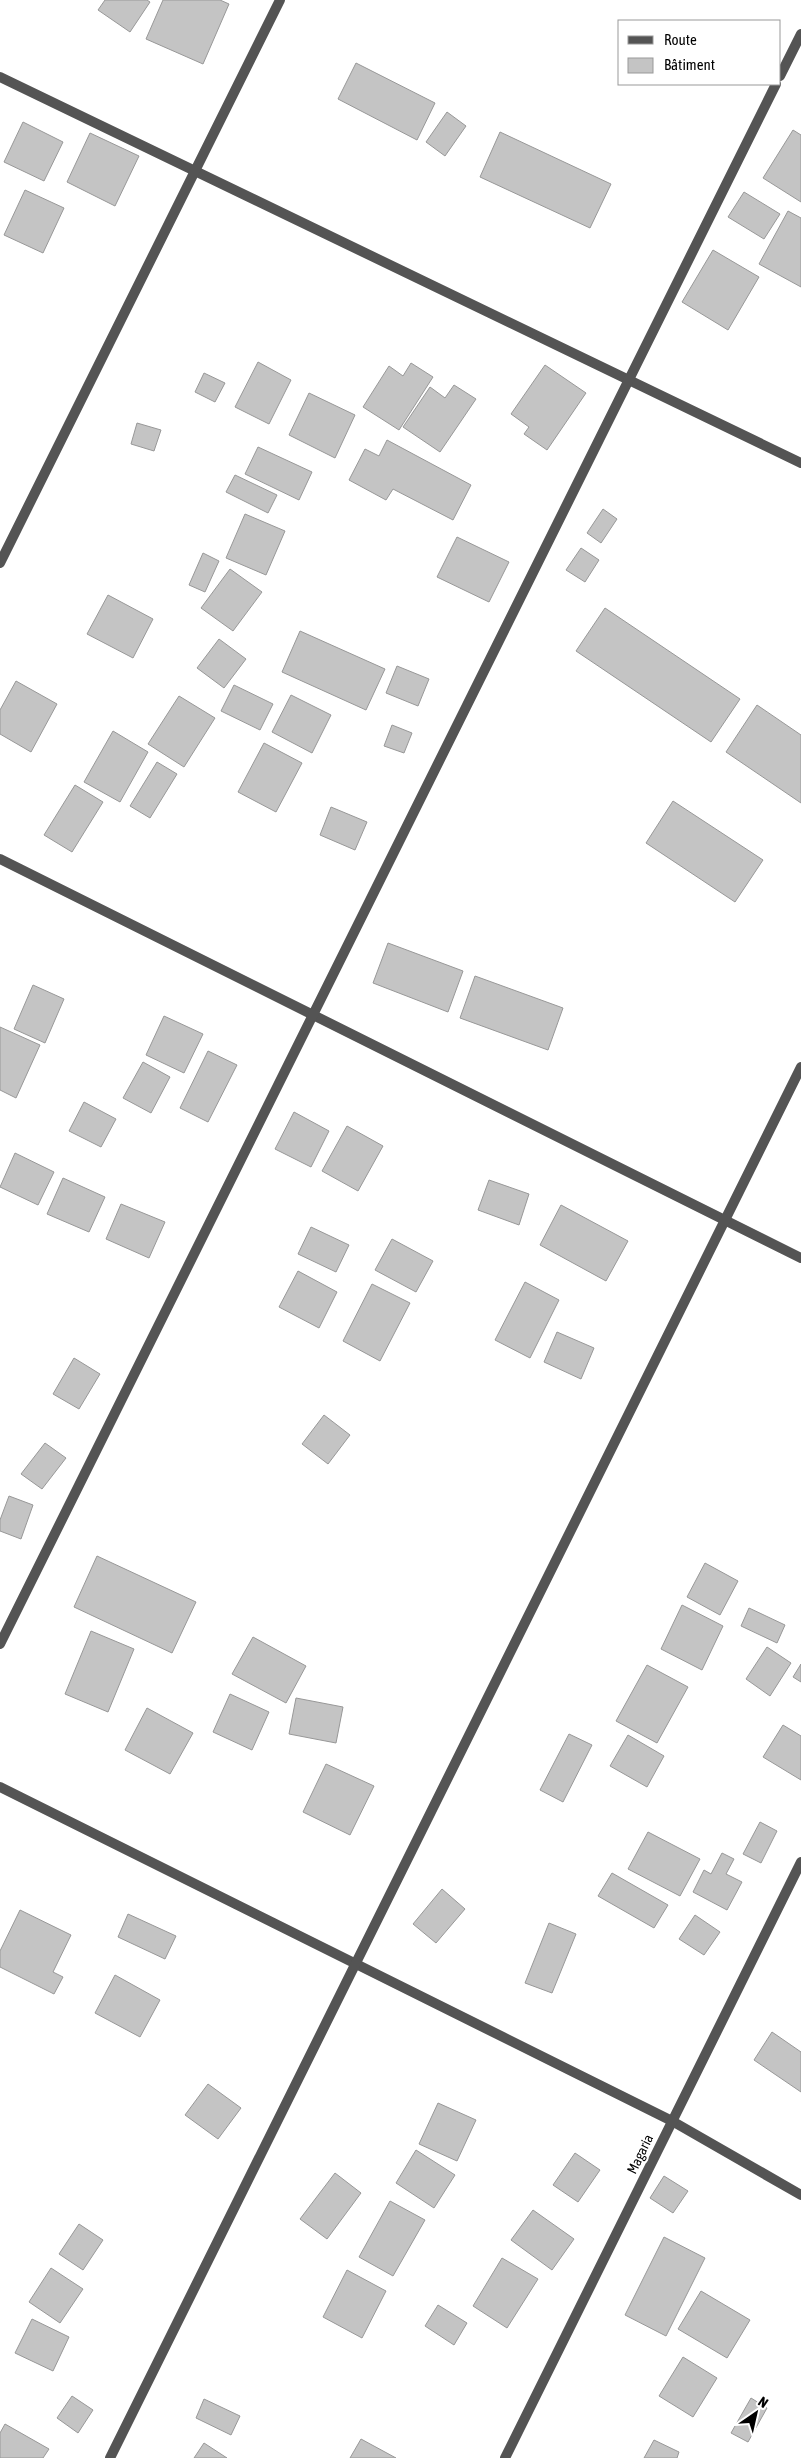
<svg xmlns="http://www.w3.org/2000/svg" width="801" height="2458" viewBox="0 0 801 2458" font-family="'Asap Condensed',sans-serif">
<rect width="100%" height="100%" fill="#fff"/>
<!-- building -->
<g fill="#c4c4c4" stroke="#989898">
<path d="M 105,0 L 147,0 L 150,2 L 130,32 L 98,10 Z"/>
<path d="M 163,0 L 220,0 L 229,4 L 203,64 L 146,39 Z"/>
<path d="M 356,63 L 435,103 L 417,140 L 338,99 Z"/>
<path d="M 447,112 L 466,126 L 445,156 L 426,142 Z"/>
<path d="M 23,122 L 63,142 L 44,181 L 4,162 Z"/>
<path d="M 793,130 L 801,135 L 801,202 L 763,178 Z"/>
<path d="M 500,132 L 611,184 L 590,228 L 480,177 Z"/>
<path d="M 90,133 L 139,156 L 115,206 L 67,182 Z"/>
<path d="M 25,190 L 64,208 L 43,253 L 4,235 Z"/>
<path d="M 744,192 L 780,214 L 764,239 L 728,217 Z"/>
<path d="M 788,211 L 801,218 L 801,287 L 759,264 Z"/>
<path d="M 713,250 L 759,277 L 728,330 L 682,302 Z"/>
<path d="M 258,362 L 291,380 L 269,424 L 235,407 Z"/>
<path d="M 411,363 L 433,377 L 399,430 L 363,407 L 389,366 L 403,376 Z"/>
<path d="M 545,365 L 586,393 L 547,450 L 524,434 L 529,427 L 511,414 Z"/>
<path d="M 204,373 L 225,383 L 215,402 L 195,392 Z"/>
<path d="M 454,385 L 476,399 L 440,452 L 403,427 L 430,387 L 445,398 Z"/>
<path d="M 309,393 L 355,415 L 335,458 L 289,435 Z"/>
<path d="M 137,423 L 161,430 L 154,451 L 131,444 Z"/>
<path d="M 387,440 L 471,485 L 453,520 L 393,489 L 386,500 L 349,480 L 365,449 L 379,456 Z"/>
<path d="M 258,447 L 312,472 L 299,500 L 245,474 Z"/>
<path d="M 235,475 L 277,495 L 268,513 L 226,492 Z"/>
<path d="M 603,509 L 617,519 L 601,543 L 587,533 Z"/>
<path d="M 245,514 L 285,531 L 266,575 L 226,558 Z"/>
<path d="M 457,537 L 509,562 L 489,602 L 437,577 Z"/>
<path d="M 581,548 L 599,560 L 585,582 L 566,570 Z"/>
<path d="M 203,553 L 219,561 L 205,592 L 189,585 Z"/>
<path d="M 230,569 L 262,592 L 233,631 L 201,608 Z"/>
<path d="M 108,595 L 153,619 L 133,658 L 87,634 Z"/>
<path d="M 605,608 L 740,699 L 711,742 L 576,651 Z"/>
<path d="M 300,631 L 385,669 L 366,710 L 282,672 Z"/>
<path d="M 219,639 L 246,659 L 224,688 L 197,668 Z"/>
<path d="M 397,666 L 429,679 L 418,706 L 386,693 Z"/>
<path d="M 16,681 L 57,704 L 31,752 L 0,734 L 0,710 Z"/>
<path d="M 234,685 L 273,704 L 260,730 L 221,711 Z"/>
<path d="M 291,695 L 331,715 L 312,753 L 272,732 Z"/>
<path d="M 179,696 L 215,718 L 184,767 L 148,744 Z"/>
<path d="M 757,705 L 801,735 L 801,803 L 726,752 Z"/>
<path d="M 392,725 L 412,733 L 404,753 L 384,746 Z"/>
<path d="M 113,731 L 148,752 L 120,802 L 84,782 Z"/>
<path d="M 264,743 L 302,763 L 276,812 L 238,792 Z"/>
<path d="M 157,762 L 177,774 L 150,818 L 130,806 Z"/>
<path d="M 75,785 L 103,802 L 72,852 L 44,835 Z"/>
<path d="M 673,801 L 763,860 L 735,902 L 646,843 Z"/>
<path d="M 331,807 L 367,822 L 355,850 L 320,835 Z"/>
<path d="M 388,943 L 463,971 L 448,1012 L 373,983 Z"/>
<path d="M 475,976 L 563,1008 L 548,1050 L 460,1018 Z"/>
<path d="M 33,985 L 64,999 L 45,1043 L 14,1029 Z"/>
<path d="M 164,1016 L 203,1034 L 184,1073 L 146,1055 Z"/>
<path d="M 0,1027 L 40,1045 L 16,1098 L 0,1090 Z"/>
<path d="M 208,1051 L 237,1065 L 208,1122 L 180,1108 Z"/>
<path d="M 143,1062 L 170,1077 L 151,1113 L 123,1098 Z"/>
<path d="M 84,1102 L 116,1119 L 101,1147 L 69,1131 Z"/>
<path d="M 294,1112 L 329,1131 L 311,1167 L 275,1149 Z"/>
<path d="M 347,1126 L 383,1146 L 358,1191 L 322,1171 Z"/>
<path d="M 15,1153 L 54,1172 L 38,1205 L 0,1187 Z"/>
<path d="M 63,1178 L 105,1197 L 89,1232 L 47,1214 Z"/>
<path d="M 489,1180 L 529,1194 L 519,1225 L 478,1210 Z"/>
<path d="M 121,1204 L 165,1222 L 149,1258 L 106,1239 Z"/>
<path d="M 561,1205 L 628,1241 L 606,1281 L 540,1245 Z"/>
<path d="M 311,1227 L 349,1245 L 336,1272 L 298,1254 Z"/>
<path d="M 392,1239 L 433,1261 L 416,1292 L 375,1270 Z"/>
<path d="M 298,1271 L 337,1292 L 319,1328 L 279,1307 Z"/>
<path d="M 525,1282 L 559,1300 L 530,1358 L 495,1340 Z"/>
<path d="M 372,1284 L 410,1303 L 380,1361 L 343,1341 Z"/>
<path d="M 557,1332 L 594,1348 L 581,1379 L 544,1362 Z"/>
<path d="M 74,1358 L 100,1374 L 79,1409 L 53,1394 Z"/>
<path d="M 324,1415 L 350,1435 L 328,1464 L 302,1444 Z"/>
<path d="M 45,1443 L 66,1458 L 42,1489 L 21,1474 Z"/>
<path d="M 9,1496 L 33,1505 L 21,1539 L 0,1531 L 0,1520 Z"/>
<path d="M 97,1556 L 196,1602 L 172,1653 L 74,1607 Z"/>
<path d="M 705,1563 L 738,1581 L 720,1615 L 687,1597 Z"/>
<path d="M 682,1605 L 723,1626 L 702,1670 L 661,1649 Z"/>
<path d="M 749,1608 L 785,1625 L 777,1643 L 741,1626 Z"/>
<path d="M 91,1631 L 134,1649 L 108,1712 L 65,1694 Z"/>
<path d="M 253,1637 L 306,1666 L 286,1703 L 232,1674 Z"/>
<path d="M 767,1647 L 791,1663 L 770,1696 L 746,1679 Z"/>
<path d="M 801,1664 L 801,1682 L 793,1677 Z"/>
<path d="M 647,1665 L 688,1687 L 657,1743 L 616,1721 Z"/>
<path d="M 230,1694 L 269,1712 L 252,1750 L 213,1732 Z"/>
<path d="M 296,1698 L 343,1707 L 336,1743 L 289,1734 Z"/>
<path d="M 147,1708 L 193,1733 L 170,1774 L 125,1750 Z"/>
<path d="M 783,1725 L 801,1736 L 801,1780 L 763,1757 Z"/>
<path d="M 569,1734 L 592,1745 L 563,1802 L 540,1790 Z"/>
<path d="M 628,1735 L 664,1756 L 647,1787 L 610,1766 Z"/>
<path d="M 326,1764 L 374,1786 L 350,1835 L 303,1812 Z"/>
<path d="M 760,1822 L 777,1831 L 761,1863 L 743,1854 Z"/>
<path d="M 648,1832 L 700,1859 L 680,1896 L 628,1869 Z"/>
<path d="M 722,1853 L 734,1859 L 726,1874 L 742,1882 L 727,1910 L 693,1892 L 704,1870 L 711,1874 Z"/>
<path d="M 612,1873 L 668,1905 L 654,1928 L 598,1896 Z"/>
<path d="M 442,1889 L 465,1909 L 436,1943 L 413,1924 Z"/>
<path d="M 20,1910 L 71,1935 L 53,1972 L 63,1977 L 54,1994 L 0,1967 L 0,1951 Z"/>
<path d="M 128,1914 L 176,1936 L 165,1959 L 118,1937 Z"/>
<path d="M 695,1915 L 720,1932 L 704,1955 L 679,1939 Z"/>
<path d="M 549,1923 L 576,1934 L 552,1993 L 525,1983 Z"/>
<path d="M 115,1975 L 160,2000 L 140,2037 L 95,2013 Z"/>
<path d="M 772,2032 L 801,2052 L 801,2092 L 754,2060 Z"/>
<path d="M 208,2084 L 241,2108 L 218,2139 L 185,2115 Z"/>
<path d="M 438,2103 L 476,2120 L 457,2161 L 419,2144 Z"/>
<path d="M 416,2150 L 455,2175 L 434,2208 L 396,2183 Z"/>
<path d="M 575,2153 L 600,2170 L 578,2202 L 553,2185 Z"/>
<path d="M 335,2173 L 361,2193 L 327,2239 L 300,2219 Z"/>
<path d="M 664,2176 L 688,2191 L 673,2213 L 650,2198 Z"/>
<path d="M 390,2201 L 425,2220 L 393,2276 L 359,2257 Z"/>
<path d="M 533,2210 L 574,2239 L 552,2270 L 511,2240 Z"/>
<path d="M 79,2224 L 103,2240 L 83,2270 L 59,2254 Z"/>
<path d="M 664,2237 L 705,2258 L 666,2336 L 625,2315 Z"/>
<path d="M 502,2258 L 538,2279 L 507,2328 L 473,2306 Z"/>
<path d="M 51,2268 L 83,2289 L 60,2323 L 29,2302 Z"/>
<path d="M 347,2270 L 386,2291 L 362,2338 L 323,2317 Z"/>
<path d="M 701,2291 L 750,2320 L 727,2358 L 678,2329 Z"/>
<path d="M 438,2305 L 467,2323 L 454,2345 L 425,2326 Z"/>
<path d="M 32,2319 L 69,2337 L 53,2371 L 15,2353 Z"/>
<path d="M 683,2357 L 717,2378 L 693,2417 L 659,2396 Z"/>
<path d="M 72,2396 L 93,2410 L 78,2433 L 57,2418 Z"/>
<path d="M 751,2398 L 767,2408 L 748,2442 L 731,2433 Z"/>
<path d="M 204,2399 L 240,2416 L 231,2435 L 196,2418 Z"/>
<path d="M 5,2424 L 49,2449 L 43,2458 L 0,2458 L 0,2433 Z"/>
<path d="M 361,2439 L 396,2458 L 350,2458 Z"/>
<path d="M 654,2440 L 679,2452 L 677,2458 L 644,2458 Z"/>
<path d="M 204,2443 L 227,2458 L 194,2458 Z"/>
</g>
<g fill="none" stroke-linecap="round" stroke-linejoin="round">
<!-- street -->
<g stroke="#545454" stroke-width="10">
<path d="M 780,76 L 801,34"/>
<path d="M 0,77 L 801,463"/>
<path d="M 0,563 L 280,0"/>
<path d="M 0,859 L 801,1258"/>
<path d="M 0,1644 L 776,84"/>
<path d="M 0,1787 L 672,2121 L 801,2195"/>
<path d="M 110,2458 L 801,1067"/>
<path d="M 505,2458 L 801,1862"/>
</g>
</g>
<g text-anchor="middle" stroke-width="4" stroke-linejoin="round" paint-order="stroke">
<!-- street labels -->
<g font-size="14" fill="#000" stroke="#fff">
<text transform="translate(640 2154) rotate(-64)" y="5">Magaria</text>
</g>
</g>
<!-- legend -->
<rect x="618" y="20" width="162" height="65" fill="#ffffff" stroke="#999999"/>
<rect x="628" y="36" width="25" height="8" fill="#545454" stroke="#999999"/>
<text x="664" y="45" font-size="15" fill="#000000">Route</text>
<rect x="628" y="58" width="25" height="15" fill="#c4c4c4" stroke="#999999"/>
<text x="664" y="70" font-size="15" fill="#000000">Bâtiment</text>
<!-- north arrow -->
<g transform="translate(756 2413) rotate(34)" stroke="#ffffff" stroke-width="4" paint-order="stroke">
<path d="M0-4L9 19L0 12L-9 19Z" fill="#000000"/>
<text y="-8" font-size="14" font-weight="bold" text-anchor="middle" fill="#000000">N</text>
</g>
</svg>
